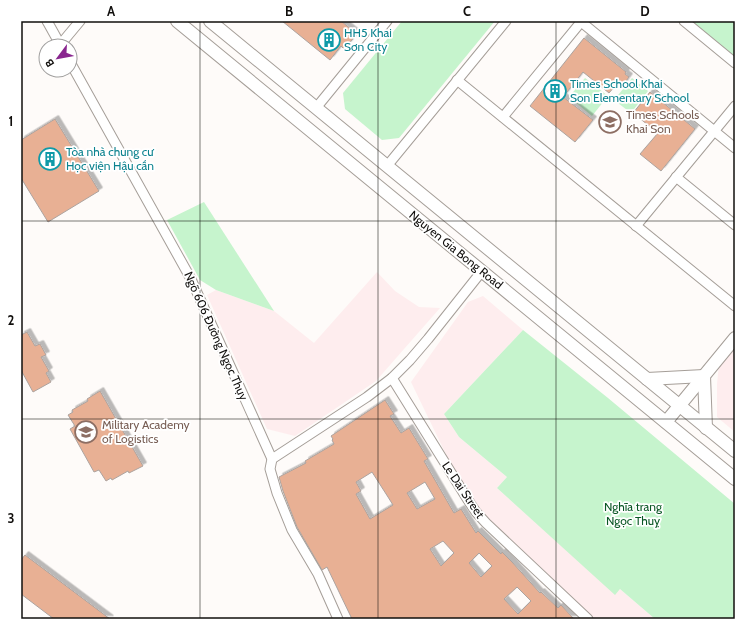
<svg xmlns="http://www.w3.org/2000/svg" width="756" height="640" viewBox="0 0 756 640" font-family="Cabin,sans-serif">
<defs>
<filter id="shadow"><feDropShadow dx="3.5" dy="-3.5" stdDeviation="0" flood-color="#0004"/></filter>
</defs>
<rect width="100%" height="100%" fill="#fefbf9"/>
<!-- industrial -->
<g fill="#feedee">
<path d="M 377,272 L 395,291 L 419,307 L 440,308 L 376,381 L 295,436 L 267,429 L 207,295 L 216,290 L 274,311 L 314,343 Z"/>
<path d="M 483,296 L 523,330 L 444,414 L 459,437 L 507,477 L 497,488 L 615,594 L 620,589 L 655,619 L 589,619 L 468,500 L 411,382 L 468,302 Z"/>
<path d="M 735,338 L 735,432 L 717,417 L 717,384 L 720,354 Z"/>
</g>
<!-- green -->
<g fill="#c6f4cd">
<path d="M 402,21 L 495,21 L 399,138 L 382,140 L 345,109 L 343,93 Z"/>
<path d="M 690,21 L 735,21 L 735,58 Z"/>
<path d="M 585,78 L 608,96 L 592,116 L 569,97 Z"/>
<path d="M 632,78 L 648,91 L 631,113 L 614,100 Z"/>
<path d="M 204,202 L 274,311 L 216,290 L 200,280 L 167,220 Z"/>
<path d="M 523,330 L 608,398 L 735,504 L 735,619 L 655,619 L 620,589 L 615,595 L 497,488 L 507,477 L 459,437 L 444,414 Z"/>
</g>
<!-- building -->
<g fill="#e8b094" stroke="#aca39f" fill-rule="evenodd" filter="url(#shadow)">
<path d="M 282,21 L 341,21 L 357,34 L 344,49 L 341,46 L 330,60 Z"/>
<path d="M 584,38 L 626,72 L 625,74 L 629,77 L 621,88 L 616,85 L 609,93 L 583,72 L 563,97 L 593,120 L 575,142 L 530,106 Z"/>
<path d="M 650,92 L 695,129 L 661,171 L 640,154 L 658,133 L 633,113 Z"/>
<path d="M 55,119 L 99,191 L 48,222 L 21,178 L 21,140 Z"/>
<path d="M 27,332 L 35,346 L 40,344 L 46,355 L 41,357 L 49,371 L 46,373 L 51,382 L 33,392 L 21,370 L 21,335 Z"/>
<path d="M 100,391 L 143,466 L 129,473 L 128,471 L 112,480 L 111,478 L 106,481 L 99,470 L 94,472 L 70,429 L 75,426 L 68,415 L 73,412 L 72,410 L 88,401 L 87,399 Z"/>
<path d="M 385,400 L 394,414 L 390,416 L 401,433 L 409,428 L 428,459 L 424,461 L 428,468 L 454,513 L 461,509 L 476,533 L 478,531 L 501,554 L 502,552 L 512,562 L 540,593 L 541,592 L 558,608 L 561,605 L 574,619 L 352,619 L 327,567 L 322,570 L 297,527 L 283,491 L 279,477 L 306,463 L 305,461 L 334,444 L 332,440 L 333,439 L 331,436 ZM 372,472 L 388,497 L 393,505 L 370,519 L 356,494 L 361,491 L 356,482 ZM 425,482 L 435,499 L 417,509 L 407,493 ZM 443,541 L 454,553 L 441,566 L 430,549 ZM 479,553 L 492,566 L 481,577 L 469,563 ZM 517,587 L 531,601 L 518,614 L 504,599 Z"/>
<path d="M 25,555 L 110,619 L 54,619 L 21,594 L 21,560 Z"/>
</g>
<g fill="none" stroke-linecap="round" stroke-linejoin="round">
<!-- street casing -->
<g stroke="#a59e98" stroke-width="11">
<g id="street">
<path d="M 47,21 L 61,46"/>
<path d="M 580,21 L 735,148"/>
<path d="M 684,21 L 735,63"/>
<path d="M 60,45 L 80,21"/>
<path d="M 70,62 L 191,279 L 272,459 L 270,469 L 277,493 L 292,530 L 318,574 L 338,619"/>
<path d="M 457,80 L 735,306"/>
<path d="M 316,108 L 387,21"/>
<path d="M 503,117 L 581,22"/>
<path d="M 387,166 L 506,21"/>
<path d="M 676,177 L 735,225"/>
<path d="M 636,226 L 735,106"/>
<path d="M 392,378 L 468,500 L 476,512 L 486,523 L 588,619"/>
<path d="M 272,459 L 367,397 L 392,378 L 410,360 L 428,339 L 482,271"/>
</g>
</g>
<!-- secondary casing -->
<g stroke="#a59e98" stroke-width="14">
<g id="secondary">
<path d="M 177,21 L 735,479"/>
<path d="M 210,21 L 735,451"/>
<path d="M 647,379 L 704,376 L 706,428"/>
<path d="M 666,422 L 735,338"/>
</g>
</g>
<!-- street -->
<use href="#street" stroke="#fff" stroke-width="9"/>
<!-- secondary -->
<use href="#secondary" stroke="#fff" stroke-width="12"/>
</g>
<!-- grid -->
<path fill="none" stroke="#110f0d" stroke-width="1" stroke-opacity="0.55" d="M 200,21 L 200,619M 378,21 L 378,619M 556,21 L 556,619M 21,221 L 735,221M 21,419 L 735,419"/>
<!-- icons -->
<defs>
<g id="building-ring" transform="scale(1.15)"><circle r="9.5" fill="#fff" stroke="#0f9aa8" stroke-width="1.5"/><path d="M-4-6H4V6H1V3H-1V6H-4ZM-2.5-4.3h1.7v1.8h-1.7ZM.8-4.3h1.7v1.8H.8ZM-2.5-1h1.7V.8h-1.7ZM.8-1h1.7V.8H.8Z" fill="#0f9aa8"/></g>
<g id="school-ring" transform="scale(1.15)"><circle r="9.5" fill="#fff" stroke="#8d6e63" stroke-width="1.5"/><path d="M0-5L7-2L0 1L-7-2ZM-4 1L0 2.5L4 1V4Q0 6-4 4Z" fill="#8d6e63"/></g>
<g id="university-ring" transform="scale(1.15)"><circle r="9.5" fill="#fff" stroke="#8d6e63" stroke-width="1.5"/><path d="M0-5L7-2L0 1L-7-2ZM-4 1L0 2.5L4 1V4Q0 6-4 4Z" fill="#8d6e63"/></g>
</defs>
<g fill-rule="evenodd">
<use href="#building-ring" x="329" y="40"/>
<use href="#building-ring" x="555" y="91"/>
<use href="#school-ring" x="610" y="122"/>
<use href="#building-ring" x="50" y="159"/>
<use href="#university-ring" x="86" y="432"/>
</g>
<g text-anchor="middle" stroke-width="3.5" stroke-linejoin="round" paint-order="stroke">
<!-- culture labels -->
<g font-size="12" fill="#0d838f" stroke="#fff" text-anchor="start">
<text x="344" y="37">HH5 Khai<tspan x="344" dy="14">Sơn City</tspan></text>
<text x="570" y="88">Times School Khai<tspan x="570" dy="14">Son Elementary School</tspan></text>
<text x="66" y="156">Tòa nhà chung cư<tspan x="66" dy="14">Học viện Hậu cần</tspan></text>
</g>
<!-- education labels -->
<g font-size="12" fill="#785e54" stroke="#fff" text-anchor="start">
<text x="626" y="119">Times Schools<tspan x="626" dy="14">Khai Son</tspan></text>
<text x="102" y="429">Military Academy<tspan x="102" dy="14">of Logistics</tspan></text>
</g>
<!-- street labels -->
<g font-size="12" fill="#110f0d" stroke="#fff">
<text transform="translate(456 250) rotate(39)" y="4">Nguyen Gia Bong Road</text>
<text transform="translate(216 336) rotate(66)" y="4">Ngõ 606 Đường Ngọc Thụy</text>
<text transform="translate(463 490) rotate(56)" y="4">Le Dai Street</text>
</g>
<!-- park labels -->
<g font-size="12" fill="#095624" stroke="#fff">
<text x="633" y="511">Nghĩa trang<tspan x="633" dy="14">Ngọc Thuỵ</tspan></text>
</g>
</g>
<!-- border -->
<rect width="756" height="640" fill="none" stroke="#ffffff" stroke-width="44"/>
<!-- north arrow -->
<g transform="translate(58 58) rotate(238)"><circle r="19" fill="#ffffff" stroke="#a09f9e"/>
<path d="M0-3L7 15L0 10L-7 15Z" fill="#89268f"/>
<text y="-6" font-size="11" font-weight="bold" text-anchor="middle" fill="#110f0d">B</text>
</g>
<rect x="22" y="22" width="712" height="596" fill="none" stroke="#110f0d" stroke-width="1.5"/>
<g font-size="13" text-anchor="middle" font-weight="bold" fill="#110f0d">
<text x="111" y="16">A</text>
<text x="289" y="16">B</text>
<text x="467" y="16">C</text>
<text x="645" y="16">D</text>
<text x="11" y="126">1</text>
<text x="11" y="325">2</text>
<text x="11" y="523">3</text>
</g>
</svg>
